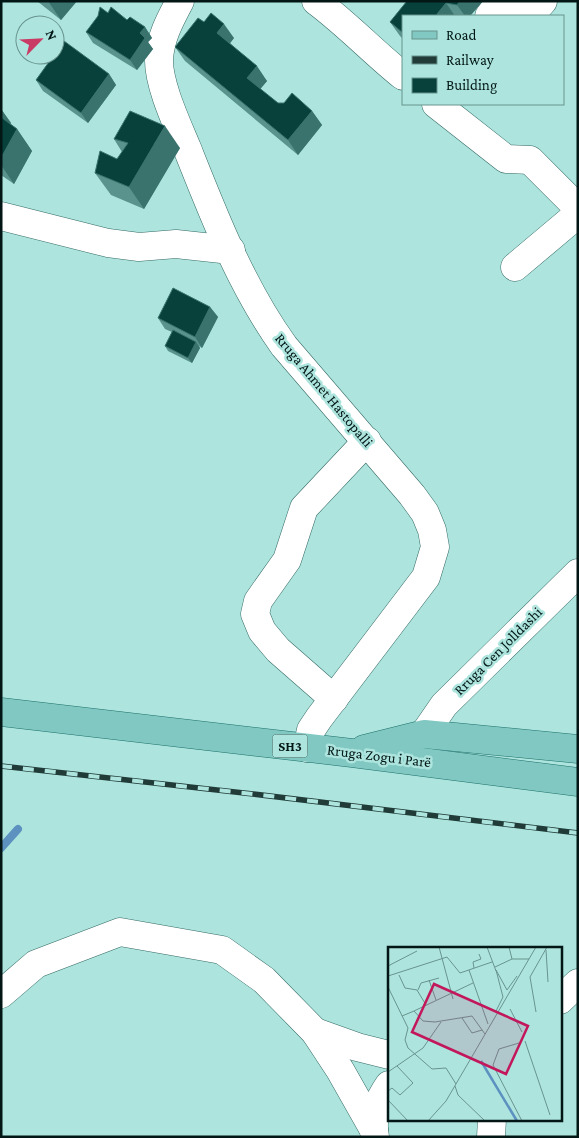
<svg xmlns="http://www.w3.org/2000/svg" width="579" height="1138" viewBox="0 0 579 1138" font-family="'Crimson Pro',serif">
<rect width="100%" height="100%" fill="#ade5de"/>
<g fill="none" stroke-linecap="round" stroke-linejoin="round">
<!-- stream -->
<path stroke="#5c91c0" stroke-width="8" d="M 1,848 L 18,829"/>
<!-- minor casing -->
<g stroke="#356a65" stroke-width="29">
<g id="minor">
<path d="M 180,1 C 170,20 161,36 159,58 C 158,84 177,124 187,148 C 214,216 241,286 284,346 L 412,495 L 425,513 L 432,530 L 435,547 L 426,577 L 319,718 L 311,730 L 307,748"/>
<path d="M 316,1 C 347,24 373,52 403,76"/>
<path d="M 510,1 L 530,16 L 543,1"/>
<path d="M 489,16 L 501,1"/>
<path d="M 436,104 L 506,159 L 530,160 L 578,208"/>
<path d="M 1,216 L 108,243 L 139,247 L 176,244 L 231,250"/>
<path d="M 515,267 L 578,214"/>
<path d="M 334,699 L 278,650 L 262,631 L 255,614 L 258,601 L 287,560 L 304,508 L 367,441"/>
<path d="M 424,734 L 444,705 L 578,573"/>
<path d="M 1,994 L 36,964 L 120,932 L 222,950 L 264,980 L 315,1032 L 340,1070 L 374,1130"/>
<path d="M 560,1000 L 578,983"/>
<path d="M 315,1032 L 357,1047 L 389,1055"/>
<path d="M 375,1137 C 371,1117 378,1101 389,1085"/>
<path d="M 491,1137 L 492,1119"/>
</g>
</g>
<!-- major casing -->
<g stroke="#1e716b" stroke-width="29">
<g id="major">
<path d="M 1,712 L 352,753 L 578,782"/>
<path d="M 364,749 L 424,734 L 578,749"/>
</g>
</g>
<!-- minor -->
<use href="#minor" stroke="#fff" stroke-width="28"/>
<!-- major -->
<use href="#major" stroke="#81c7c2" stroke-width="28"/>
<!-- rail casing -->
<g stroke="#203b38" stroke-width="5.5">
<path id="rail" d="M 1,766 L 253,794 L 578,833"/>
</g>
<!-- rail -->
<use href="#rail" stroke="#ade5de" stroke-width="4" stroke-dasharray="11" stroke-linecap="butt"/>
</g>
<!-- wall -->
<g fill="#5a938d">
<path d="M 37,1 L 77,1 L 61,20 Z"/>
<path d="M 407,1 L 483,1 L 470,16 L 403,16 L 403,39 L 400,36 L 390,22 Z"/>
<path d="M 108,13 L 127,20 L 145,27 L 152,38 L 148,42 L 153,49 L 137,70 L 93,43 L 86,32 Z"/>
<path d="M 234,38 L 230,43 L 267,81 L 260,89 L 278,103 L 312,111 L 322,125 L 298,155 L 185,61 L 175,47 Z"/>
<path d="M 109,74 L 116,85 L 88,123 L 43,91 L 36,80 Z"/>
<path d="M 1,109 L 11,123 L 10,124 L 17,129 L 32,151 L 14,184 L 1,175 Z"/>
<path d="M 114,139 L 180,148 L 144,209 L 111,195 L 95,173 L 117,159 L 122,152 Z"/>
<path d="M 210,307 L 218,317 L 202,348 L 199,346 L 200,348 L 192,363 L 168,351 L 165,346 L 172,332 L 165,329 L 158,318 Z"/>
</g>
<!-- shaded-wall -->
<g fill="#3a726d">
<path d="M 48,1 L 77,1 L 61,20 Z"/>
<path d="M 460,1 L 483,1 L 470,16 L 465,16 L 457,5 Z"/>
<path d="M 446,3 L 455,16 L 438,16 L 437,14 Z"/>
<path d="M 224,24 L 234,38 L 227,47 L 217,33 Z"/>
<path d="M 145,27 L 152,38 L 148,42 L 153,49 L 137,70 L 130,60 L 140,33 Z"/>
<path d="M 257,66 L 267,81 L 257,93 L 247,78 Z"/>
<path d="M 109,74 L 116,85 L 88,123 L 81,113 Z"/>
<path d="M 1,109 L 11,123 L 5,131 L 1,125 Z"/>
<path d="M 312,111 L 322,125 L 298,155 L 288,140 Z"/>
<path d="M 165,126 L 180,148 L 144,209 L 129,187 Z"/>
<path d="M 17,129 L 32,151 L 14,184 L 1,165 L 1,158 Z"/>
<path d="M 210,307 L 218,317 L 202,348 L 195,337 Z"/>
<path d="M 196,342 L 200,348 L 192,363 L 188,358 Z"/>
</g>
<!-- building -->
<g fill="#08413c" stroke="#3a726d">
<path d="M 407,1 L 460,1 L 457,5 L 446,3 L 437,14 L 438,16 L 403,16 L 403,33 L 390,22 Z"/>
<path d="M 100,7 L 108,13 L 111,7 L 127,20 L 130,17 L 145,27 L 140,33 L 145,38 L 130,60 L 86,32 L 98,16 Z"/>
<path d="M 211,13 L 224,24 L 217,33 L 257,66 L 247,78 L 278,103 L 284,103 L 292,93 L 312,111 L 288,140 L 175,47 L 198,18 L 204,22 Z"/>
<path d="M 64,41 L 109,74 L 81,113 L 36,80 Z"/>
<path d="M 130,111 L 165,126 L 129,187 L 95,173 L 100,151 L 117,159 L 128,143 L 114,139 Z"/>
<path d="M 1,117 L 17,129 L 1,158 Z"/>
<path d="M 173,288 L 210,307 L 195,337 L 158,318 Z"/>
<path d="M 173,330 L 196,342 L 188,358 L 165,346 Z"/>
</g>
<g text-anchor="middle" stroke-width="5" stroke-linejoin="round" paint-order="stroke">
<!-- shield labels -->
<rect fill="#ade5de" stroke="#355551" stroke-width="1" x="272.5" y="734.5" width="35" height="23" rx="4"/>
<g font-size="14" font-weight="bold" fill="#021715">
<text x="290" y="751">SH3</text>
</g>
<!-- street labels -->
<g font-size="15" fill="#021715" stroke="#ade5de">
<text transform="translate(324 390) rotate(50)" y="5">Rruga Ahmet Hastopalli</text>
<text transform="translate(498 651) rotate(-45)" y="5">Rruga Cen Jolldashi</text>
<text transform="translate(379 756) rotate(7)" y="5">Rruga Zogu i Parë</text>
</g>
</g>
<!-- overview -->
<g transform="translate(388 947)">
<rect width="174" height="174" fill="#ade5de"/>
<path fill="none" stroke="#5c91c0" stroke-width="2.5" d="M 93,114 L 129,174"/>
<path fill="none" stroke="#69938e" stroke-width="1" d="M 51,0 L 65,52M 99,0 L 108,24M 158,3 L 160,35M 124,12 L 141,12M 0,19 L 29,4M 107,20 L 124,12 L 121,0M 86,21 L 85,15 L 93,12 L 91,7M 81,23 L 100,77M 108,23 L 115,50 L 108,64M 108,23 L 119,43 L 129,29M 11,28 L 17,41 L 29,43 L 38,58M 0,29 L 59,10 L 72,26 L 104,15M 41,33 L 48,53M 0,40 L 20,81 L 17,93 L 20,101 L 44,122 L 58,121 L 68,137M 30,43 L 33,36 L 51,31M 122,62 L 134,85M 26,64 L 85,36M 148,65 L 142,30 L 159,0M 14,69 L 26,64 L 35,74 L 47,75 L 84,69 L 97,87M 74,71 L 84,86 L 94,83M 137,94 L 162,168M 131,96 L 111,102 L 105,118 L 134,174M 0,125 L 35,101 L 53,75M 67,139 L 70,148 L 97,174M 0,144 L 4,141 L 12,148 L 25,136 L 9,119M 0,153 L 20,174M 40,174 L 58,154 L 148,0"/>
<path fill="#c2185b" fill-opacity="0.15" stroke="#c2185b" stroke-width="2.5" d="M 46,37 L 140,79 L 118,127 L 24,85 Z"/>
<rect width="174" height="174" fill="none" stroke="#021715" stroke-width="2.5"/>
</g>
<!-- border -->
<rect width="579" height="1138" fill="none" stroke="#021715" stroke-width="5"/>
<!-- legend -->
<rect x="402" y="15" width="162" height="90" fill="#ade5de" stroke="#69938e"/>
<rect x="412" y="31" width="25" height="8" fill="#81c7c2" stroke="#69938e"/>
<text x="446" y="40" font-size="15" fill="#021715">Road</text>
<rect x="412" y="56" width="25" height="8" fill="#203b38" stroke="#69938e"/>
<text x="446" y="65" font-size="15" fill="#021715">Railway</text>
<rect x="412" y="78" width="25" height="15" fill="#08413c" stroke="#69938e"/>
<text x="446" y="90" font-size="15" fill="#021715">Building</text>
<!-- north arrow -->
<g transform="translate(40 40) rotate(66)"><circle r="24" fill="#ade5de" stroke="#69938e"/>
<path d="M0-4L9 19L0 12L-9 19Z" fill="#c93b65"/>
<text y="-8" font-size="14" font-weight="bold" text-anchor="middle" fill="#021715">N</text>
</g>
</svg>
